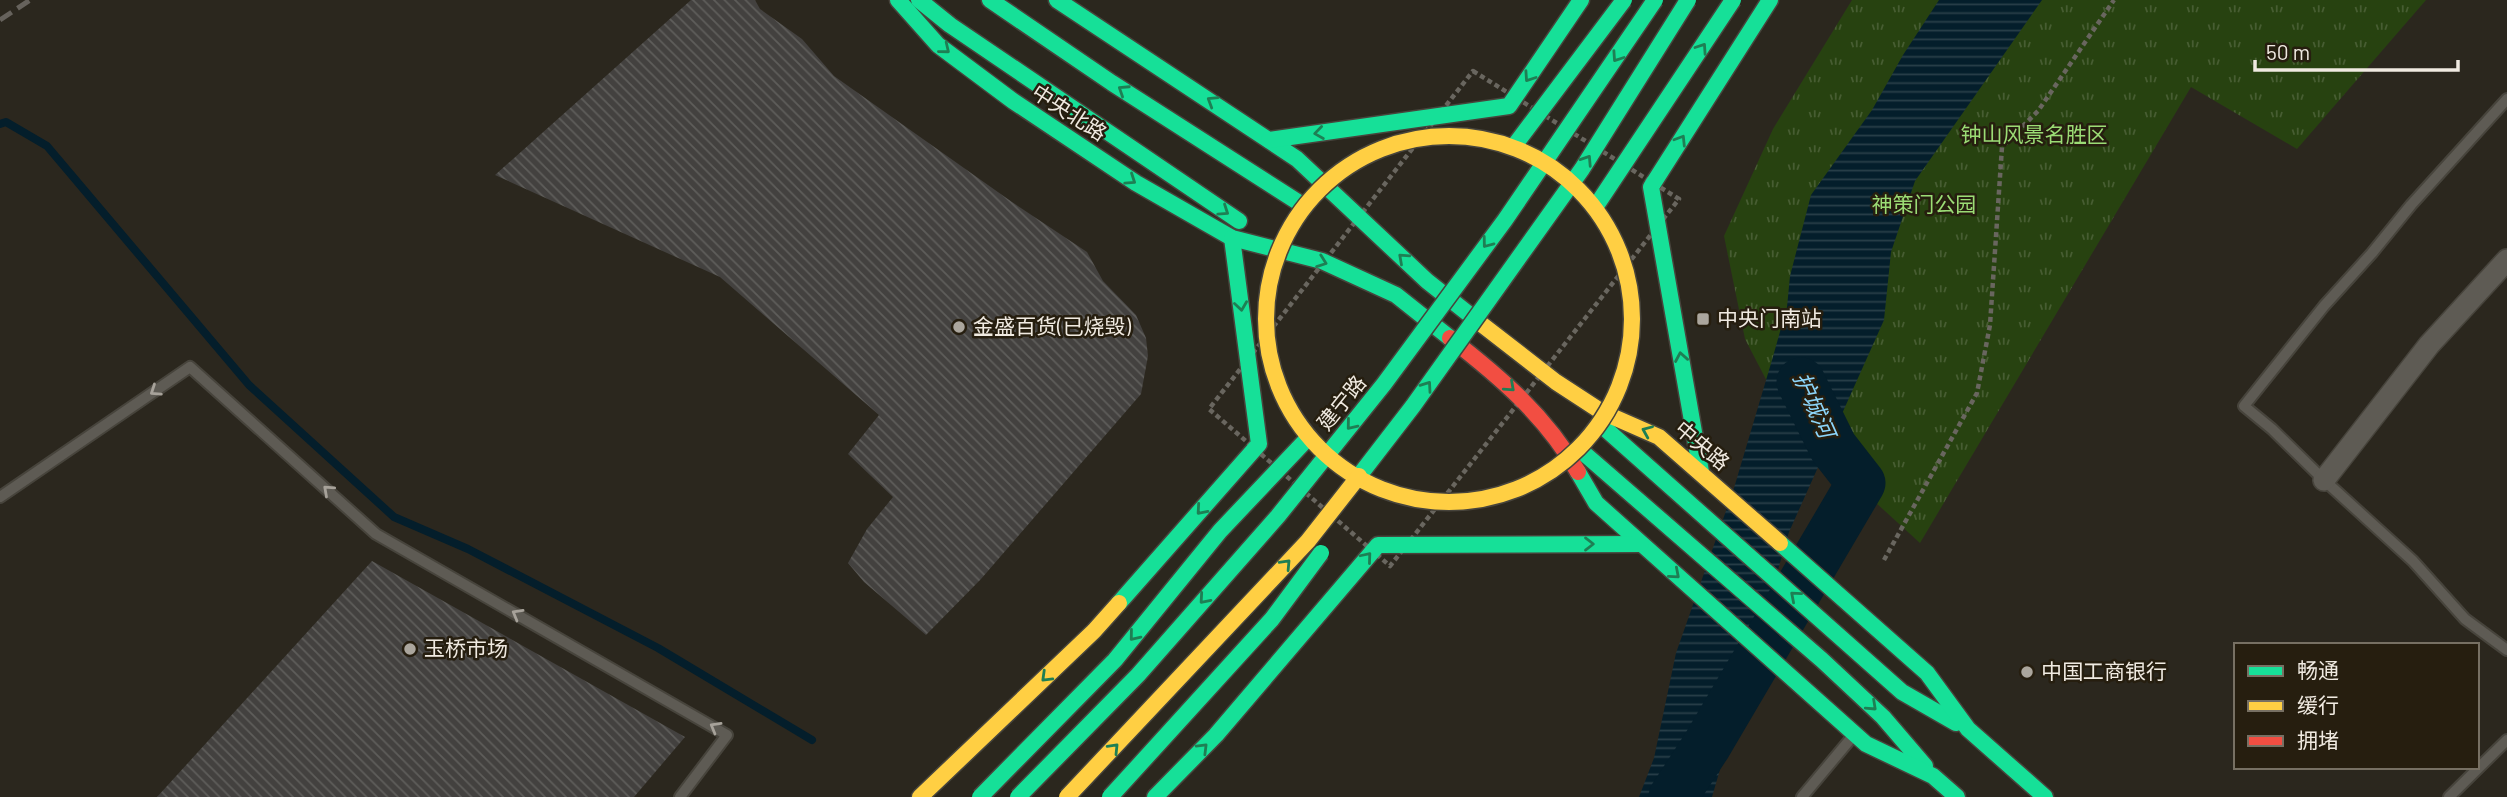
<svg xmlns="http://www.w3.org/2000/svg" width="2507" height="797" viewBox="0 0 2507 797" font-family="Barlow,'Noto Sans SC',sans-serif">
<defs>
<pattern id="park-tufts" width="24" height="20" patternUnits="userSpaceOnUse" patternTransform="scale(1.75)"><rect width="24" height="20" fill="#274210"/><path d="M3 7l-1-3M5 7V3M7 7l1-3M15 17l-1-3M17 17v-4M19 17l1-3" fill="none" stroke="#475d32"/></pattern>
<pattern id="water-rules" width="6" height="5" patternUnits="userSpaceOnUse" patternTransform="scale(1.75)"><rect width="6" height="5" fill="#041e2b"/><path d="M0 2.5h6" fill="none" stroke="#293f49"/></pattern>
<pattern id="building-back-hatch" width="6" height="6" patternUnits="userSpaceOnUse" patternTransform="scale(1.75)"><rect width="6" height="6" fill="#43413f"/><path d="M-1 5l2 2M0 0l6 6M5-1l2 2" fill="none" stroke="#5e5d5a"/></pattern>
</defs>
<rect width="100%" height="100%" fill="#2b271e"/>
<!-- park -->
<path fill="url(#park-tufts)" d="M 1852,0 L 2426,0 L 2297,149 L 2191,87 L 1920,543 L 1863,491 L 1846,490 L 1841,470 L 1806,438 L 1772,391 L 1745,339 L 1724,236 L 1773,129 Z"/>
<!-- water -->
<path fill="url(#water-rules)" d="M 1939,0 L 2042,0 L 1915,181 L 1891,252 L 1884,320 L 1789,532 L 1712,797 L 1639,797 L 1654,758 L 1676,653 L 1734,488 L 1772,360 L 1787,307 L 1790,276 L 1811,195 L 1872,110 L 1903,55 Z"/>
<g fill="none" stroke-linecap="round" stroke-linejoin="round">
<!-- stream -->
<path stroke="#041e2b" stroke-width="8" d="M 0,124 L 6,122 L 47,146 L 249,385 L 394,517 L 468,549 L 658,648 L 812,740"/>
<!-- river -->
<path stroke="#041e2b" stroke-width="49" d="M 1673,797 L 1707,745 L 1861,483 L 1833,447 L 1801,382"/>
</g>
<!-- building -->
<g fill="url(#building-back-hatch)">
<path d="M 691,0 L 755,0 L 760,9 L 802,39 L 834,76 L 1012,202 L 1087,252 L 1103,281 L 1136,315 L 1146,338 L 1148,356 L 1141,394 L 981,579 L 926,635 L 864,582 L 848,563 L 867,529 L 893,497 L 848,454 L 879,415 L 720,277 L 495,175 Z"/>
<path d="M 372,561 L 685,737 L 634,797 L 157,797 Z"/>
</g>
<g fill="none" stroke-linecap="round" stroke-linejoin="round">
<!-- lane casing -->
<g stroke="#47443c" stroke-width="14">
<g id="lane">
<path d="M 2507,99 L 2411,205 L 2372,253 L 2324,306 L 2244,406 L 2272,429 L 2324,480 L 2413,561 L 2465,619 L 2507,650"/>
<path d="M 0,497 L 190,367 L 376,534 L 727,735 L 680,797"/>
<path d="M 1802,797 L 1853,736"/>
<path d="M 2449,797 L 2507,740"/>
</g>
</g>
<!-- street casing -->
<g stroke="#47443c" stroke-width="24">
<path id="street" d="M 2324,480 L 2429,345 L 2507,260"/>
</g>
<!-- fast casing -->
<g stroke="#47443c" stroke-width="19">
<g id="fast">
<path d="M 898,0 L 938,45 L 1013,101 L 1136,183 L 1232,238 L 1322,261 L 1396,295 L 1450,338"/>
<path d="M 919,0 L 950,25 L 1239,221"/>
<path d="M 990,0 L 1112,83 L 1304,206"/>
<path d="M 1057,0 L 1297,159 L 1427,281 L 1480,323"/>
<path d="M 1269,140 L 1509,106 L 1581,0"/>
<path d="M 1600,424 L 1902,692 L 1956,723"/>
<path d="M 1579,449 L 1822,660 L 1883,717 L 1925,766"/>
<path d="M 1578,472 L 1596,503 L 1866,744 L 1933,776 L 1957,797"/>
<path d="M 1701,472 L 1651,187 L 1770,0"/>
<path d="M 1780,543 L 1927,673 L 1968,729 L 2045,797"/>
<path d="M 1119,603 L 1259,444 L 1232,238"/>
<path d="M 1155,797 L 1216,735 L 1378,545 L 1641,544"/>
</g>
</g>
<!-- slow casing -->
<g stroke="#47443c" stroke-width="19">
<g id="slow">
<path d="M 1480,323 L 1556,382 L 1602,412 L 1659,437 L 1780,543"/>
<path d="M 920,797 L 1094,631 L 1119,603"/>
</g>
</g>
<!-- jam casing -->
<g stroke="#47443c" stroke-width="19">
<path id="jam" d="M 1450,338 C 1500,377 1546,416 1578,472"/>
</g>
<!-- path -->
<g stroke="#69665f" stroke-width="4.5" stroke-dasharray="5 3.5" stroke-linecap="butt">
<path d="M 1473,71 L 1679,199 L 1390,566 L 1209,409 Z"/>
<path d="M 1884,560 L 1977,393 L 1990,325 L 2002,147 L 2038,111 L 2114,0"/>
</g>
<!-- lane -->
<use href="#lane" stroke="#5e5b54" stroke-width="10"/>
<!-- street -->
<use href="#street" stroke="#5e5b54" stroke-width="21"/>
<!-- fast -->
<use href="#fast" stroke="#16e098" stroke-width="16"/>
<!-- slow -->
<use href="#slow" stroke="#ffcf43" stroke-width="16"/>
<!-- jam -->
<use href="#jam" stroke="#f24e42" stroke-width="16"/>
<!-- rail -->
<path stroke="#66625c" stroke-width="5" stroke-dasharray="14 7" stroke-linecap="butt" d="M 0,20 L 30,0"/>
<!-- fast-bridge casing -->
<g stroke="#47443c" stroke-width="19" stroke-linecap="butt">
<g id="fast-bridge">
<path d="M 1514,146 L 1624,0"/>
<path d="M 1596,206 L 1733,0"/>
<path d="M 1359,476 L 1413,406 L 1582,169 L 1688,0"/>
<path d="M 980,797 L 1115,660 L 1220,531 L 1308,438"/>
<path d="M 1018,797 L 1138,675 L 1278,516 L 1384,384 L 1505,220 L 1655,0"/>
<path d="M 1110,797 L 1272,619 L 1321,553"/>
</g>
</g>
<!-- slow-bridge casing -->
<g stroke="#47443c" stroke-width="19" stroke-linecap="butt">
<g id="slow-bridge">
<circle cx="1449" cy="319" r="183"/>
<path d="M 1067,797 L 1308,541 L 1359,476"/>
</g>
</g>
<!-- fast-bridge -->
<use href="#fast-bridge" stroke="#16e098" stroke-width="16"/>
<!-- slow-bridge -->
<use href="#slow-bridge" stroke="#ffcf43" stroke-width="16"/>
</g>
<!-- one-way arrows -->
<defs><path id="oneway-chevron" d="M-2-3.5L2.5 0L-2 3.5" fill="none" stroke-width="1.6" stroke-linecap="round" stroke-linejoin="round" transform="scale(1.75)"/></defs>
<g stroke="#1e7f54">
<use href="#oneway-chevron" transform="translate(1702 48) rotate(-56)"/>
<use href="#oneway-chevron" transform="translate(945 49) rotate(39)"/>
<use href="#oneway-chevron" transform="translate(1617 57) rotate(124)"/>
<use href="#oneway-chevron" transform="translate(1529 77) rotate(124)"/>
<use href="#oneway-chevron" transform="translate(1123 90) rotate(-147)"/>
<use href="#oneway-chevron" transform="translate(1212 101) rotate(-148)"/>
<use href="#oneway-chevron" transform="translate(1319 133) rotate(172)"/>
<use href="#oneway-chevron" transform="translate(1681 140) rotate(-58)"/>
<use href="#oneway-chevron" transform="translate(1587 160) rotate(-57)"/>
<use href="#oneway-chevron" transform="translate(1131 180) rotate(34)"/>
<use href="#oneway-chevron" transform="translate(1224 211) rotate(34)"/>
<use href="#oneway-chevron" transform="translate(1487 243) rotate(127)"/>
<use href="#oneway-chevron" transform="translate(1403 258) rotate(-138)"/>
<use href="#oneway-chevron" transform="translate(1322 262) rotate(20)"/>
<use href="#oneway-chevron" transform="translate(1241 306) rotate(82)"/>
<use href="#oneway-chevron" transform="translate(1681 357) rotate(-100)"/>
<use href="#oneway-chevron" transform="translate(1427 386) rotate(-55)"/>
<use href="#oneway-chevron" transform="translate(1510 387) rotate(42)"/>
<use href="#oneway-chevron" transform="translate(1351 425) rotate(129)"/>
<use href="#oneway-chevron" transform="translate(1647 431) rotate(-157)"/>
<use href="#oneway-chevron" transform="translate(1201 510) rotate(131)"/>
<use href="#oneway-chevron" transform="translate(1589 544)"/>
<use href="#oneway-chevron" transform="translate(1367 557) rotate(-50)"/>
<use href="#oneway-chevron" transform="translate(1286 564) rotate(-47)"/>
<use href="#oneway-chevron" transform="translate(1675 574) rotate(41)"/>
<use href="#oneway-chevron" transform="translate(1795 596) rotate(-139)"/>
<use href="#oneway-chevron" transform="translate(1204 599) rotate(131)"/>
<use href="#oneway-chevron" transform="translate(1134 636) rotate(129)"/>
<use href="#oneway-chevron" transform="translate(1046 677) rotate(136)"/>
<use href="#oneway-chevron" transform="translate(1872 706) rotate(43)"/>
<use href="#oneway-chevron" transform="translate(1114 748) rotate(-46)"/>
<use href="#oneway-chevron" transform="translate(1203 748) rotate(-45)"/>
</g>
<g stroke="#a7a29a">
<use href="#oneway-chevron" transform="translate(155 391) rotate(146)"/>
<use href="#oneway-chevron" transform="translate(328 490) rotate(-138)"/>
<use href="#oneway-chevron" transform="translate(517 614) rotate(-150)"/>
<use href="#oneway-chevron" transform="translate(715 727) rotate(-150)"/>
</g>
<!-- markers -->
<g fill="#aba69d" stroke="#261e0f" stroke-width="2.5">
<rect x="1696" y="312" width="14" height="14" rx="3.5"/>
<circle cx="959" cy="327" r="7"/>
<circle cx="410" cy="649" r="7"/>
<circle cx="2027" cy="672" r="7"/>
</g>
<g text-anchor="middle" stroke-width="5" stroke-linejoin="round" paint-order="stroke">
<!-- street labels -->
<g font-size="21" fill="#f0eae1" stroke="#261e0f">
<text transform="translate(1069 113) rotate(33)" y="7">中央北路</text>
<text transform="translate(1342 403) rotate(-51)" y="7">建宁路</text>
<text transform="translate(1702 446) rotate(40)" y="7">中央路</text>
</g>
<!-- park labels -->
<g font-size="21" fill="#9bdc75" stroke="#261e0f">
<text x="2034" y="142">钟山风景名胜区</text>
<text x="1924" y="212">神策门公园</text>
</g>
<!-- poi labels -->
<g font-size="21" fill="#f0eae1" stroke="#261e0f" text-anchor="start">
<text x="1717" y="326">中央门南站</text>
<text x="973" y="334">金盛百货(已烧毁)</text>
<text x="424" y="656">玉桥市场</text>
<text x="2041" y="679">中国工商银行</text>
</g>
<!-- water labels -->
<g font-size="23" font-style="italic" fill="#8cd5fa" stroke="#261e0f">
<text transform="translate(1814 405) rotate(66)" y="8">护城河</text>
</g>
</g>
<!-- legend -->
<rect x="2234" y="643" width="245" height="126" fill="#261e0f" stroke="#777063" stroke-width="2"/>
<rect x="2248" y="666" width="35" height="10" fill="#16e098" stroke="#777063" stroke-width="2"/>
<text x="2297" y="678" font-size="21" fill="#f0eae1">畅通</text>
<rect x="2248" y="701" width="35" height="10" fill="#ffcf43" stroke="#777063" stroke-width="2"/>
<text x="2297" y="713" font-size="21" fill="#f0eae1">缓行</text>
<rect x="2248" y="736" width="35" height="10" fill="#f24e42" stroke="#777063" stroke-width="2"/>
<text x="2297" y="748" font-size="21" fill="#f0eae1">拥堵</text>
<!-- scale -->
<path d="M2255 60v10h203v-10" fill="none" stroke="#f0eae1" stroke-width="3.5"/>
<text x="2266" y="60" font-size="21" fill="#f0eae1" stroke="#261e0f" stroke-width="5" paint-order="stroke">50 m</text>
</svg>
